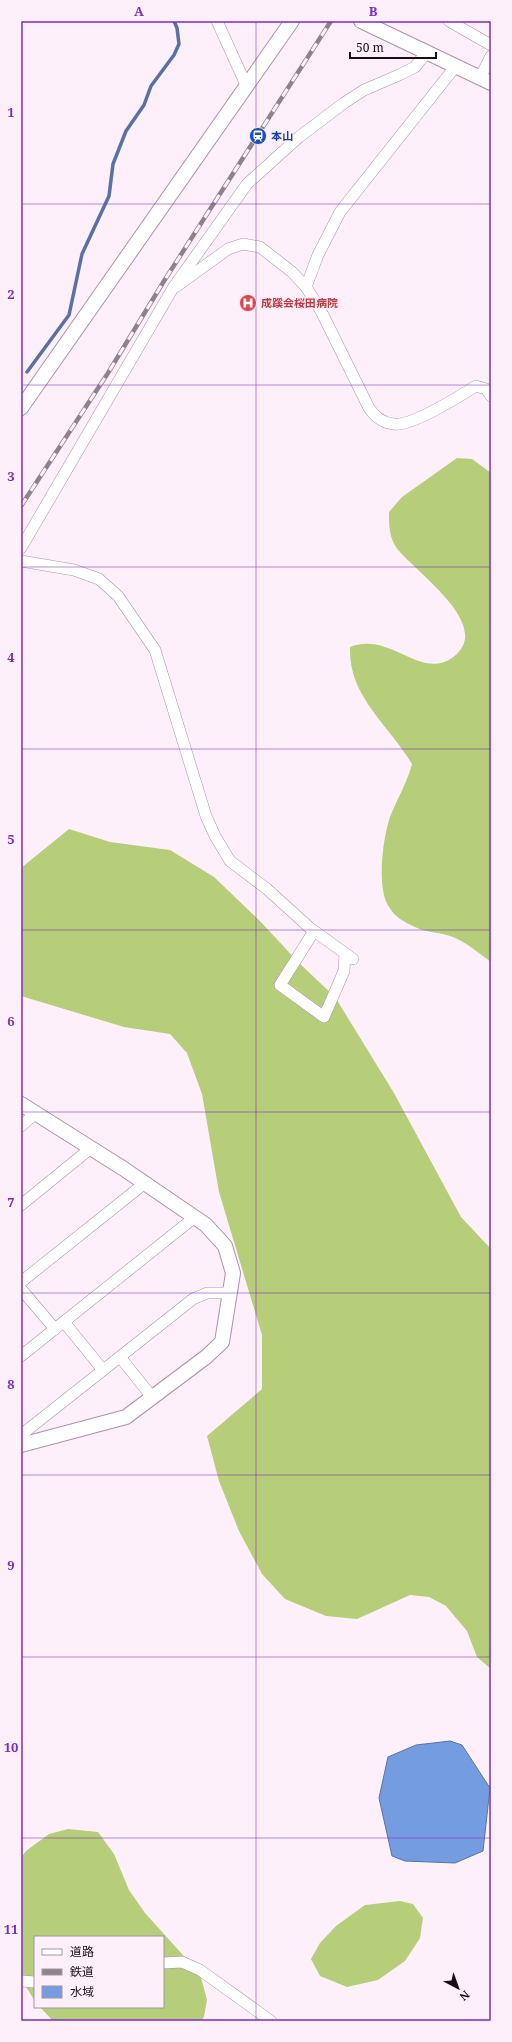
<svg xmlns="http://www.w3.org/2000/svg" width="512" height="2042" viewBox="0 0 512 2042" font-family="'Noto Serif','Noto Sans JP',serif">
<rect width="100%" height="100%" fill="#fdf0fb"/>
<!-- forest -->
<g fill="#b6cd79">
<path d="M 457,458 L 472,459 L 491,473 L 491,962 C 480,954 466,942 453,937 C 441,932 427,933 415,927 C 404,922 395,917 389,907 C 376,888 383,837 390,817 C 397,799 407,783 412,764 C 389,725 348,696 350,647 C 390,631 420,680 452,658 C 497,626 414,572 396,547 C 389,537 389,523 389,512 L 402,497 Z"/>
<path d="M 69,829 L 110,842 L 170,850 L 214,877 L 260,921 L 299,963 L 335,997 L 394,1093 L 461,1217 L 491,1249 L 491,1669 L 477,1657 L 467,1631 L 446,1606 L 429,1597 L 410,1595 L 357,1619 L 326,1616 L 285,1599 L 262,1574 L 239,1531 L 219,1481 L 207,1436 L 262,1389 L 262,1335 L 219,1192 L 202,1094 L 187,1053 L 170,1034 L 124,1027 L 21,996 L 21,868 Z"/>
<path d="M 68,1829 L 98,1832 L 114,1854 L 129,1890 L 145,1913 L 200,1974 L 207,2000 L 204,2017 L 201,2021 L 53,2021 L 40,2007 L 163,2007 L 163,1937 L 35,1937 L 35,2001 L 21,1979 L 21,1858 L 26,1851 L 49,1834 Z"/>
<path d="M 400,1901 L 413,1904 L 423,1918 L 420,1938 L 405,1961 L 378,1980 L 347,1987 L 320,1976 L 311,1959 L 320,1943 L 336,1926 L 365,1905 Z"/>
</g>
<!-- water -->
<path fill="#749de1" stroke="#5972a5" d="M 450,1741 L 462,1745 L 490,1788 L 483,1851 L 455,1863 L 405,1861 L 392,1856 L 379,1798 L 388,1757 L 416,1745 Z"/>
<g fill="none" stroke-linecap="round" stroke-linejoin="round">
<!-- stream -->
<path stroke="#5972a5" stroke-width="3.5" d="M 27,372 L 69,315 L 82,254 L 109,196 L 113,164 L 126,131 L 144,105 L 151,86 L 174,55 L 179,44 L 177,28 L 174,21"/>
<!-- minor casing -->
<g stroke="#ae91aa" stroke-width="12">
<g id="minor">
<path d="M 217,21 L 247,87"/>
<path d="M 449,21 L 491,45"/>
<path d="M 480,78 L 491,56"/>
<path d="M 177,286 L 228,249 L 243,244 L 260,247 L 292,272 L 306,287 L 321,311 L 369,408 C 375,417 382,423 394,424 C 411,427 460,396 476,386 L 486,389 L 491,396"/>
<path d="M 306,287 L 318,255 L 340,212 L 455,67"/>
<path d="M 21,548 L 173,288 L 247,184 L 299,137 L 344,103 L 364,90 L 399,75 L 415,67 L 426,53"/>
<path d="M 21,561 L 74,570 L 99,579 L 118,596 L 155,650 L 206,816 L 215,836 L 230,861 L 267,889 L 310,928 L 353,959"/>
<path d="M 314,931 L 280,985 L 324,1017 L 344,971 L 345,954"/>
<path d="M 21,1126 L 36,1113"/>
<path d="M 21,1205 L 91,1148"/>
<path d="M 21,1282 L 145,1183"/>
<path d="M 21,1289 L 55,1329"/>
<path d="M 64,1322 L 103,1370"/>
<path d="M 21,1356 L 195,1217"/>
<path d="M 120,1357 L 152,1397"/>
<path d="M 21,1435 L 193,1299 L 207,1293 L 230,1293"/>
<path d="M 163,1963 L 182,1962 L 200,1970 L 271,2021"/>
<path d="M 21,1981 L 35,1982"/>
</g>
</g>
<!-- tertiary casing -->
<g stroke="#ae91aa" stroke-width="16">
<g id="tertiary">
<path d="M 361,21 L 491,83"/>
<path d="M 21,408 L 292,21"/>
<path d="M 21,1104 L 124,1169 L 206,1225 L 225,1246 L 233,1273 L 222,1342 L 206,1357 L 126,1417 L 21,1445"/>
</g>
</g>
<!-- minor -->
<use href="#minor" stroke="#fff" stroke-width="11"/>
<!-- tertiary -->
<use href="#tertiary" stroke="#fff" stroke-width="14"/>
<!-- rail casing -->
<g stroke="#8e828c" stroke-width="4.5">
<path id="rail" d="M 21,506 L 108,373 L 164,281 L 331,21"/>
</g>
<!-- rail -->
<use href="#rail" stroke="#fdf0fb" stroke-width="3" stroke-dasharray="9" stroke-linecap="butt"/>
</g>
<!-- grid -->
<path fill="none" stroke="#7b2cbf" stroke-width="1" stroke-opacity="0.55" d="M 256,21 L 256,2021M 21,204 L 491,204M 21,385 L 491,385M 21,567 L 491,567M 21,749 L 491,749M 21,930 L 491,930M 21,1112 L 491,1112M 21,1293 L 491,1293M 21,1475 L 491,1475M 21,1657 L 491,1657M 21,1838 L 491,1838"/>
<!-- icons -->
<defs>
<g id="station-disc" transform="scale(0.9)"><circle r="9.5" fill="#1a4fb4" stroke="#fdf0fb"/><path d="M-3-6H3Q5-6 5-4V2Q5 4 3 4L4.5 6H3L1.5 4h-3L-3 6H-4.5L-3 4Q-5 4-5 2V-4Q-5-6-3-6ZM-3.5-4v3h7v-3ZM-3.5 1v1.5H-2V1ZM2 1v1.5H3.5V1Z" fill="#fff"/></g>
<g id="hospital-disc" transform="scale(0.9)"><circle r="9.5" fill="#e0444e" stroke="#fdf0fb"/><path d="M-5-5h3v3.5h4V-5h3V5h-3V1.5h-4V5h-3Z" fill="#fff"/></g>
</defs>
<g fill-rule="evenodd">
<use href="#station-disc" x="258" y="136"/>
<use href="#hospital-disc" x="248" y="303"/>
</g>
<g text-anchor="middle" stroke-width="3" stroke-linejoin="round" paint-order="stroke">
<!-- transit labels -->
<g font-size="11" font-weight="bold" fill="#164399" stroke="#fdf0fb" text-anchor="start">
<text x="271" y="140">本山</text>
</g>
<!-- health labels -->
<g font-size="11" font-weight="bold" fill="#be3a42" stroke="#fdf0fb" text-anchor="start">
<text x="261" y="307">成蹊会桜田病院</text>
</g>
</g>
<!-- border -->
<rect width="512" height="2042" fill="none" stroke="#fdf0fb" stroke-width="44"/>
<!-- legend -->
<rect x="34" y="1936" width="130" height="72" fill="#fdf0fb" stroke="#a296a0"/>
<rect x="42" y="1949" width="20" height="6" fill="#ffffff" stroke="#a296a0"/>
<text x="70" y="1956" font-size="12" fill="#190f18">道路</text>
<rect x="42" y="1969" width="20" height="6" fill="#8e828c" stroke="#a296a0"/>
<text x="70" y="1976" font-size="12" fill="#190f18">鉄道</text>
<rect x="42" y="1986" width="20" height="12" fill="#749de1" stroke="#a296a0"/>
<text x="70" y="1996" font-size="12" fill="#190f18">水域</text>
<!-- north arrow -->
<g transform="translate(458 1988) rotate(139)" stroke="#fdf0fb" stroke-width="3" paint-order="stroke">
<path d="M0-3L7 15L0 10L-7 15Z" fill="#190f18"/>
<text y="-6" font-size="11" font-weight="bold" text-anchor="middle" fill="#190f18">N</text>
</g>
<!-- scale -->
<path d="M350 52v6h86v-6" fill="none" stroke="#190f18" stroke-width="2"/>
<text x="356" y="52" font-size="12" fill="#190f18" stroke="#fdf0fb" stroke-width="3" paint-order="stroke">50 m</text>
<rect x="22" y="22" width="468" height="1998" fill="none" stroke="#7b2cbf" stroke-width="1.5"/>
<g font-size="13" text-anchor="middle" font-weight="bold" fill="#7b2cbf">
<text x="139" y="16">A</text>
<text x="373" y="16">B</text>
<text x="11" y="117">1</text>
<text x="11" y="299">2</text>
<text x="11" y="481">3</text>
<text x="11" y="662">4</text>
<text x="11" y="844">5</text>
<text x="11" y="1026">6</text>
<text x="11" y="1207">7</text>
<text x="11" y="1389">8</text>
<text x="11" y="1570">9</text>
<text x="11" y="1752">10</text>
<text x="11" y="1934">11</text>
</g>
</svg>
